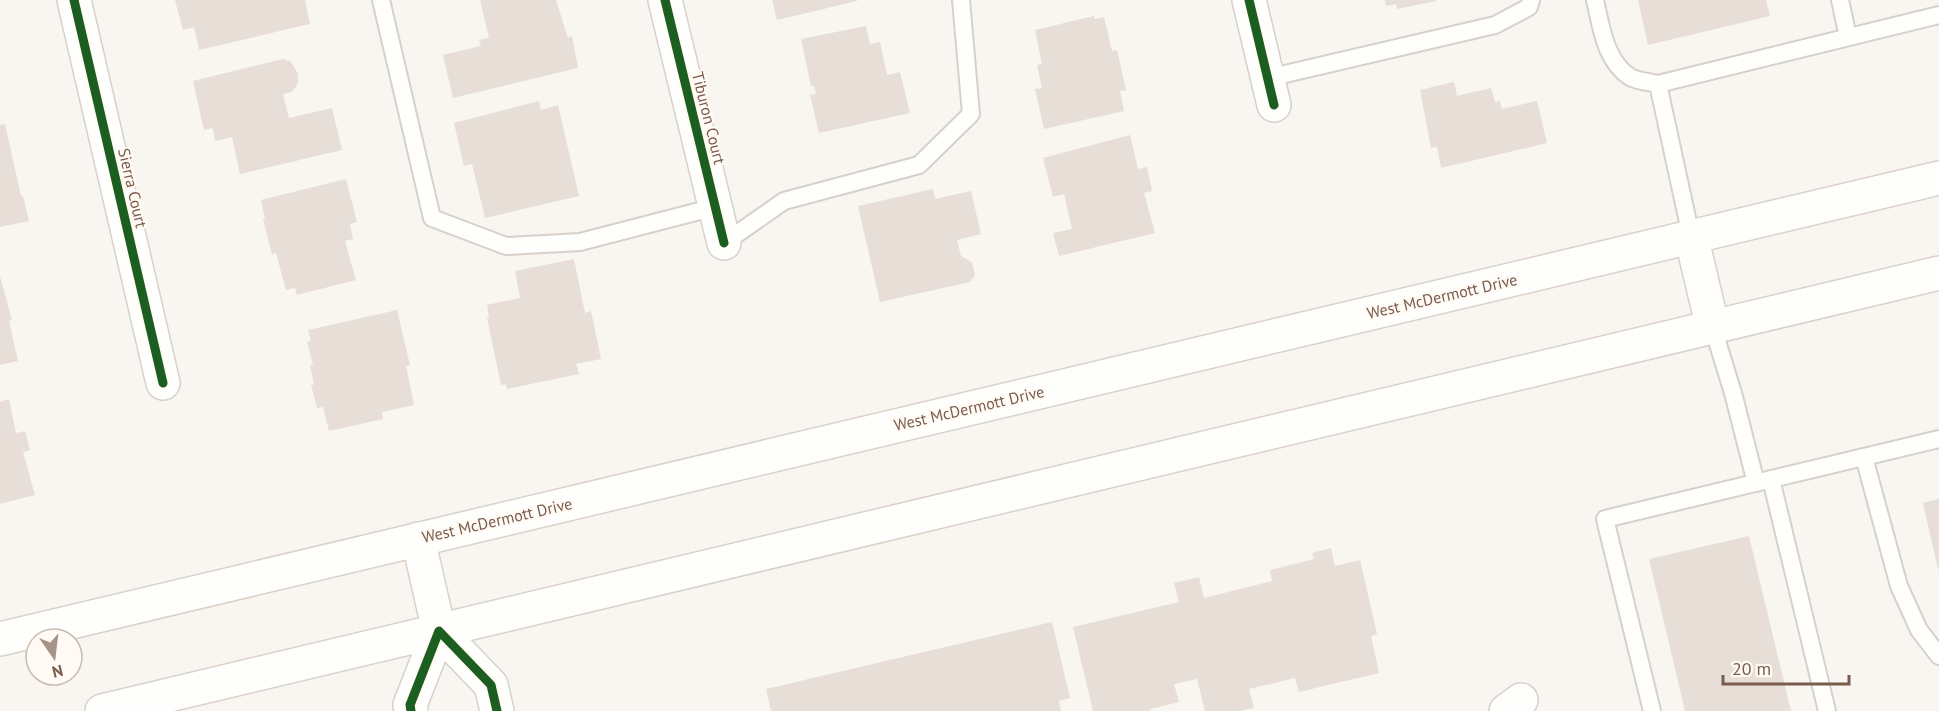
<svg xmlns="http://www.w3.org/2000/svg" width="1939" height="711" viewBox="0 0 1939 711" font-family="'PT Sans',sans-serif">
<rect width="100%" height="100%" fill="#f9f5f0"/>
<!-- building -->
<g fill="#e6ded7">
<path d="M 175,0 L 305,0 L 310,24 L 199,50 L 194,27 L 183,30 Z"/>
<path d="M 480,0 L 556,0 L 568,38 L 572,36 L 578,68 L 453,98 L 443,55 L 481,46 L 479,40 L 489,38 Z"/>
<path d="M 772,0 L 857,0 L 857,1 L 777,20 Z"/>
<path d="M 1385,0 L 1436,0 L 1436,1 L 1397,9 L 1396,4 L 1386,6 Z"/>
<path d="M 1638,0 L 1766,0 L 1770,16 L 1648,45 Z"/>
<path d="M 1094,16 L 1095,19 L 1104,17 L 1112,51 L 1117,50 L 1126,90 L 1120,91 L 1124,111 L 1044,129 L 1035,89 L 1042,88 L 1037,65 L 1042,64 L 1035,30 Z"/>
<path d="M 866,26 L 870,44 L 880,42 L 887,75 L 900,72 L 910,113 L 819,133 L 810,95 L 816,94 L 814,86 L 811,86 L 801,39 Z"/>
<path d="M 283,59 L 291,62 L 298,74 L 298,82 L 295,88 L 292,92 L 283,94 L 289,118 L 332,108 L 342,150 L 240,174 L 232,137 L 215,141 L 213,128 L 204,130 L 193,81 Z"/>
<path d="M 1454,82 L 1457,96 L 1491,88 L 1495,102 L 1500,101 L 1502,109 L 1537,101 L 1547,143 L 1441,168 L 1437,147 L 1431,148 L 1420,90 Z"/>
<path d="M 539,101 L 541,110 L 558,105 L 579,196 L 485,218 L 472,164 L 464,166 L 454,123 Z"/>
<path d="M 5,124 L 21,196 L 23,196 L 29,221 L 0,227 L 0,125 Z"/>
<path d="M 1130,135 L 1138,169 L 1147,167 L 1152,191 L 1144,193 L 1155,233 L 1059,256 L 1053,233 L 1072,229 L 1064,194 L 1053,197 L 1043,158 Z"/>
<path d="M 346,179 L 357,222 L 350,224 L 353,239 L 345,241 L 356,280 L 297,295 L 295,288 L 286,290 L 276,253 L 272,254 L 263,219 L 265,219 L 261,200 Z"/>
<path d="M 933,189 L 935,199 L 971,191 L 981,234 L 957,240 L 961,256 L 972,262 L 975,275 L 970,282 L 880,302 L 858,206 Z"/>
<path d="M 574,259 L 585,313 L 591,311 L 601,359 L 576,364 L 579,374 L 507,389 L 506,384 L 501,385 L 487,318 L 489,317 L 487,305 L 520,298 L 515,271 Z"/>
<path d="M 0,276 L 12,320 L 9,321 L 18,361 L 0,365 Z"/>
<path d="M 397,310 L 410,365 L 406,366 L 414,405 L 382,412 L 383,419 L 329,431 L 323,407 L 317,408 L 311,385 L 314,384 L 310,365 L 313,365 L 307,342 L 311,341 L 308,330 Z"/>
<path d="M 9,399 L 16,433 L 25,431 L 30,450 L 23,452 L 35,495 L 0,504 L 0,402 Z"/>
<path d="M 1939,499 L 1939,569 L 1938,569 L 1923,503 Z"/>
<path d="M 1749,536 L 1791,711 L 1685,711 L 1649,559 Z"/>
<path d="M 1331,548 L 1335,566 L 1360,560 L 1377,634 L 1371,636 L 1379,673 L 1299,692 L 1295,678 L 1249,689 L 1254,708 L 1239,711 L 1205,711 L 1197,679 L 1174,684 L 1179,702 L 1150,709 L 1151,711 L 1093,711 L 1073,627 L 1179,602 L 1174,583 L 1199,577 L 1204,598 L 1272,581 L 1270,570 L 1314,559 L 1312,553 Z"/>
<path d="M 1052,622 L 1070,698 L 1059,701 L 1061,711 L 771,711 L 766,689 Z"/>
</g>
<g fill="none" stroke-linecap="round" stroke-linejoin="round">
<!-- lane casing -->
<g stroke="#d7d1cb" stroke-width="20">
<g id="lane">
<path d="M 381,0 L 432,218 L 506,246 L 580,242 L 715,207"/>
<path d="M 1595,0 C 1601,26 1605,61 1630,77 C 1637,81 1649,82 1658,84 L 1939,15"/>
<path d="M 1840,0 L 1848,37"/>
<path d="M 1268,78 L 1495,25 L 1529,7 L 1531,0"/>
<path d="M 1658,84 L 1691,236"/>
<path d="M 724,243 L 784,201 L 919,165 L 971,114 L 961,0"/>
<path d="M 1713,328 L 1733,393 L 1756,483"/>
<path d="M 1864,457 L 1899,586 L 1919,630 L 1939,656"/>
<path d="M 1771,479 L 1827,711"/>
<path d="M 1652,711 L 1605,519 L 1939,439"/>
</g>
</g>
<!-- street casing -->
<g stroke="#d7d1cb" stroke-width="36">
<g id="street">
<path d="M 74,0 L 163,383"/>
<path d="M 665,0 L 724,243"/>
<path d="M 1249,0 L 1274,105"/>
<path d="M 411,711 L 410,705 L 439,631 L 491,685 L 497,711"/>
<path d="M 1506,711 L 1521,700"/>
</g>
</g>
<!-- secondary casing -->
<g stroke="#d9d2cb" stroke-width="36">
<g id="secondary">
<path d="M 1691,236 L 1713,328"/>
<path d="M 418,539 L 439,631"/>
<path d="M 0,639 L 1939,178"/>
<path d="M 102,711 L 1939,273"/>
</g>
</g>
<!-- lane -->
<use href="#lane" stroke="#fefefd" stroke-width="16"/>
<!-- street -->
<use href="#street" stroke="#fefefd" stroke-width="33"/>
<!-- secondary -->
<use href="#secondary" stroke="#fefefd" stroke-width="33"/>
<!-- cycleway casing -->
<g stroke="#fffaf3" stroke-width="13">
<g id="cycleway">
<path d="M 74,0 L 163,383"/>
<path d="M 665,0 L 724,243"/>
<path d="M 1249,0 L 1274,105"/>
<path d="M 411,711 L 410,705 L 439,631 L 491,685 L 497,711"/>
</g>
</g>
<!-- cycleway -->
<use href="#cycleway" stroke="#1b5e20" stroke-width="9"/>
</g>
<g text-anchor="middle" stroke-width="4.5" stroke-linejoin="round" paint-order="stroke">
<!-- street labels -->
<g font-size="16" fill="#7a5c4d" stroke="#fffaf3">
<text transform="translate(709 118) rotate(76)" y="6">Tiburon Court</text>
<text transform="translate(133 188) rotate(77)" y="6">Sierra Court</text>
<text transform="translate(1442 296) rotate(-13)" y="6">West McDermott Drive</text>
<text transform="translate(969 408) rotate(-13)" y="6">West McDermott Drive</text>
<text transform="translate(497 520) rotate(-13)" y="6">West McDermott Drive</text>
</g>
</g>
<!-- north arrow -->
<g transform="translate(54 657) rotate(166)"><circle r="28" fill="#fffaf3" stroke="#cabbb1" stroke-width="1.5"/>
<path d="M0-4.5L10 22L0 15L-10 22Z" fill="#a69286"/>
<text y="-9" font-size="16" font-weight="bold" text-anchor="middle" fill="#7a5c4d">N</text>
</g>
<!-- scale -->
<path d="M1723 675v9h126v-9" fill="none" stroke="#7a5c4d" stroke-width="3"/>
<text x="1732" y="675" font-size="18" fill="#7a5c4d" stroke="#fffaf3" stroke-width="4.5" paint-order="stroke">20 m</text>
</svg>
